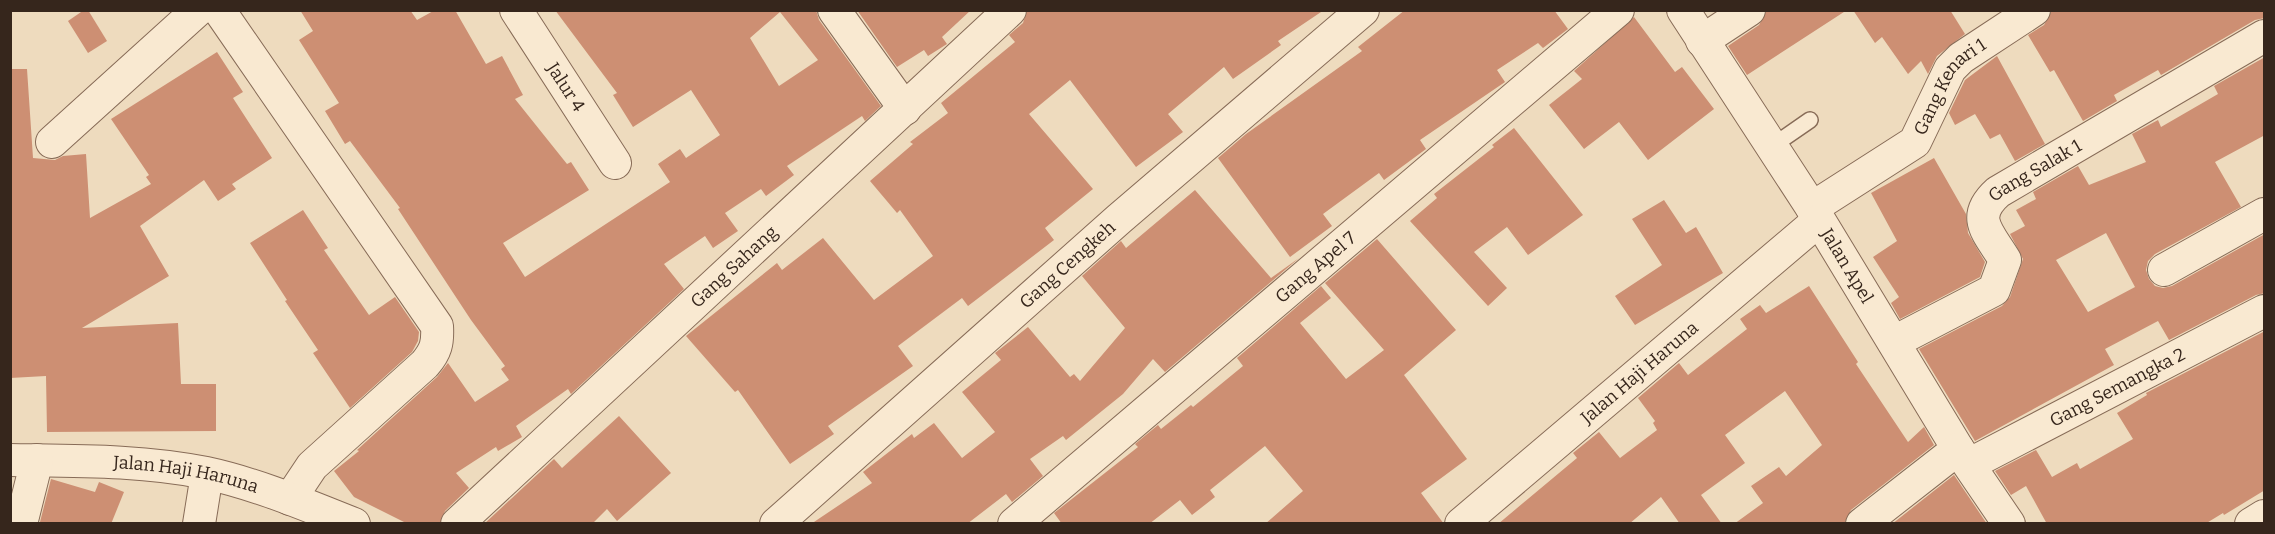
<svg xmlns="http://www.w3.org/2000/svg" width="2275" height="534" viewBox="0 0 2275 534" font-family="Bitter,serif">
<rect width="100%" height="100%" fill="#eedbbe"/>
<!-- building -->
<g fill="#cd8f73" fill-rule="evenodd">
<path d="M 84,10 L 88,10 L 107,41 L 88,53 L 68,21 Z"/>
<path d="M 300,10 L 410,10 L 417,20 L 435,10 L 455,10 L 486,64 L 502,56 L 523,95 L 515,99 L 567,164 L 571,162 L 589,190 L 503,243 L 525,277 L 670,182 L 658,164 L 680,149 L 686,158 L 720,135 L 691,90 L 633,127 L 613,95 L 617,93 L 555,10 L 816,10 L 819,20 L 881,106 L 865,121 L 862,116 L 787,166 L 794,175 L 766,196 L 761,189 L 725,213 L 738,231 L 713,248 L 705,236 L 664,264 L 684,289 L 571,394 L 568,389 L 516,426 L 522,437 L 498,451 L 496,447 L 456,473 L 469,488 L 445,511 L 440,524 L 408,524 L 354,497 L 334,471 L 359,451 L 357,450 L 437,377 L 448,363 L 475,402 L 509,380 L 501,369 L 505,366 L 471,320 L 398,209 L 400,208 L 350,141 L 345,144 L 325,111 L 339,103 L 299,40 L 313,31 ZM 780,12 L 818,60 L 779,86 L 750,38 Z"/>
<path d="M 857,10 L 971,10 L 942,37 L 947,44 L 928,56 L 924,50 L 897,67 Z"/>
<path d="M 1027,10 L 1324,10 L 1278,41 L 1281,45 L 1233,79 L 1224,67 L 1168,114 L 1183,132 L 1136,167 L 1070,80 L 1029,114 L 1093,189 L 1045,228 L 1054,240 L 968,306 L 962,298 L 898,346 L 913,366 L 828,426 L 834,434 L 790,464 L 738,390 L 735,392 L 686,336 L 777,263 L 782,270 L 823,238 L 874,300 L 933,256 L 900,210 L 897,213 L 870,181 L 913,144 L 910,142 L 948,113 L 941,103 L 1015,42 L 1009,35 L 1023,23 Z"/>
<path d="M 1405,10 L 1554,10 L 1568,29 L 1543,48 L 1538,43 L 1497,70 L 1505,82 L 1420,140 L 1426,149 L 1384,180 L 1379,173 L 1323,214 L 1332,226 L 1290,257 L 1218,158 L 1246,134 L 1362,51 L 1358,47 Z"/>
<path d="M 1767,10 L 1847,10 L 1747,75 L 1728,46 L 1759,25 Z"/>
<path d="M 1853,10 L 1950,10 L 1965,34 L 1937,56 L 1928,74 L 1921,61 L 1908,74 L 1882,37 L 1875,43 Z"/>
<path d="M 2052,10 L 2265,10 L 2265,18 L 2255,20 L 2161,75 L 2158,70 L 2114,95 L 2117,101 L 2083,121 L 2054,70 L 2050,72 L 2028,35 L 2044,25 Z"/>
<path d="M 1634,17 L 1675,72 L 1682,67 L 1714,109 L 1648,160 L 1619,122 L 1584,149 L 1549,105 L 1582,79 L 1574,71 Z"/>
<path d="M 217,52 L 243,92 L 233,98 L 272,158 L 232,184 L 236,189 L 218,201 L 204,180 L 140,226 L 169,276 L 82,328 L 178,323 L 181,384 L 216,384 L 216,431 L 47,432 L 46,376 L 10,378 L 10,69 L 27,69 L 33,158 L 55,160 L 63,156 L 86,154 L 90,218 L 151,184 L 146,177 L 149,175 L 111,119 Z"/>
<path d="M 1997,56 L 2045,144 L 2015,161 L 2000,134 L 1990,139 L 1975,114 L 1955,125 L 1949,113 L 1965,80 Z"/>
<path d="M 2265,57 L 2265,135 L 2215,162 L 2241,207 L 2155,254 L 2148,261 L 2146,270 L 2149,279 L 2155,286 L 2163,288 L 2172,286 L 2265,234 L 2265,293 L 2256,295 L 2169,340 L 2158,321 L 2105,349 L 2114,365 L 1975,441 L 1919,349 L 2002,306 L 2010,297 L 2023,259 L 2010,234 L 2025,226 L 2016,210 L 2036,199 L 2033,192 L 2078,166 L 2089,185 L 2146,162 L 2132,134 L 2158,120 L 2161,127 L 2218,94 L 2214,86 ZM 2106,233 L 2135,287 L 2088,312 L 2056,260 Z"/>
<path d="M 1514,128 L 1583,215 L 1528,255 L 1507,227 L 1474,252 L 1507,288 L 1488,306 L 1410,221 L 1437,198 L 1434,194 L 1494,147 L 1492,145 Z"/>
<path d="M 1934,158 L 1966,214 L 1968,233 L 1985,262 L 1980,277 L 1900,319 L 1891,303 L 1899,297 L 1873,257 L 1897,241 L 1871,193 Z"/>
<path d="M 1195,190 L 1271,278 L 1299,258 L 1165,372 L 1153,359 L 1123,394 L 1066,440 L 1063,436 L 1030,459 L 1043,476 L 1012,502 L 1006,494 L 967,524 L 811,524 L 872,483 L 863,472 L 912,434 L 914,438 L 934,423 L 962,458 L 995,432 L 962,392 L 1001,360 L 995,353 L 1028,327 L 1070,377 L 1074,374 L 1080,381 L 1125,328 L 1082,276 L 1121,241 L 1126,248 Z"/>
<path d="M 1664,200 L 1686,233 L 1696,227 L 1723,273 L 1635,325 L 1615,296 L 1662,265 L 1632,219 Z"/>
<path d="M 303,210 L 328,248 L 324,250 L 369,315 L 395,297 L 419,332 L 418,341 L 412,352 L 350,408 L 313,353 L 318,350 L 285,301 L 287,300 L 250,243 Z"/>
<path d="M 1377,239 L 1456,330 L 1404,375 L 1467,459 L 1421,493 L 1444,524 L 1265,524 L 1303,491 L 1265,446 L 1210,490 L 1215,497 L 1192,515 L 1180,500 L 1149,524 L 1062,524 L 1054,513 L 1138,447 L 1135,444 L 1158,425 L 1161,429 L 1191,405 L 1193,407 L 1243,366 L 1237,358 L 1321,286 L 1331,298 L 1300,323 L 1346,379 L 1384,350 L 1325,283 Z"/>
<path d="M 1809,286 L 1858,362 L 1856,364 L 1908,442 L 1924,427 L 1934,445 L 1851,510 L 1844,524 L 1734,524 L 1763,503 L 1751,486 L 1779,467 L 1786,476 L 1822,445 L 1785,391 L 1725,435 L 1745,463 L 1701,495 L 1722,524 L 1680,524 L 1661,497 L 1629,524 L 1498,524 L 1577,458 L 1573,453 L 1599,432 L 1620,458 L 1657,430 L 1653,423 L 1655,421 L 1638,398 L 1679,363 L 1688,375 L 1747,329 L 1740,319 L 1760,305 L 1766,313 Z"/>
<path d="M 2265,331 L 2265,490 L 2224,515 L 2223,513 L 2205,524 L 2047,524 L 2026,486 L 2011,495 L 1995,471 L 2036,450 L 2052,477 L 2077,463 L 2080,469 L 2133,439 L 2117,413 L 2147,395 L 2146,393 Z"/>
<path d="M 619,416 L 671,473 L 617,521 L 607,509 L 592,524 L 484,524 L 554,459 L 562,468 Z"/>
<path d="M 1954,475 L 1987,524 L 1892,524 Z"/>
<path d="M 51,479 L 95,492 L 99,482 L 124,492 L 111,524 L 40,522 Z"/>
</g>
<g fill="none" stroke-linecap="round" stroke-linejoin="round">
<!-- lane casing -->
<g stroke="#876b57" stroke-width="18">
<path id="lane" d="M 1771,147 L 1810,120"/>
</g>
<!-- street casing -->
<g stroke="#876b57" stroke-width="34">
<g id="street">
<path d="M 219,10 L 437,326 C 438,343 436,351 425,364 L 312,466 L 290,499"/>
<path id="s1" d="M 516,10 L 615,163"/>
<path d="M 834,10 L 905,109"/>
<path id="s2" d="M 1683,10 L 1812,208 L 1958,449 L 2009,524"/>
<path d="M 1702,41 L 1749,10"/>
<path d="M 52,142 L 198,10"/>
<path id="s3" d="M 1812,208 L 1915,142 L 1950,69 L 1961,58 L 2034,10"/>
<path d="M 2164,270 L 2264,214"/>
<path id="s4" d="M 1894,342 L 1994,290 L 2005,260 C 1989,233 1969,218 1998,192 L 2264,36"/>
<path id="s5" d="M 10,460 C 76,461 142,460 206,473 C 257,484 306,505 354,524"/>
<path id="s6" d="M 1970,464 L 2264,311"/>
<path d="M 21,524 L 37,460"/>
<path d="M 199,524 L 207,474"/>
<path id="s7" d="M 457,524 L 1010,10"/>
<path id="s8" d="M 776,524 L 1119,219 L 1363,10"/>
<path id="s9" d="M 1014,524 L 1618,10"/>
<path id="s10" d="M 1461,524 L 1818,221"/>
<path d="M 1862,524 L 1958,449"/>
<path d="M 2251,524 L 2264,516"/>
</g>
</g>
<!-- lane -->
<use href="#lane" stroke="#f9e9d1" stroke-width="15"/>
<!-- street -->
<use href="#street" stroke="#f9e9d1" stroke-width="32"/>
</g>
<g text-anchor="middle" stroke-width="5" stroke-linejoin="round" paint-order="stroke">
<!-- street labels -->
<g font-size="18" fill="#36261c" stroke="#f6e6ce">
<text dy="6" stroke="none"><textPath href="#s1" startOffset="92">Jalur 4</textPath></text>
<text dy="6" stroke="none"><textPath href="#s3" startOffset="189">Gang Kenari 1</textPath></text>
<text dy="6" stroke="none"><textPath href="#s4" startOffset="266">Gang Salak 1</textPath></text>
<text dy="6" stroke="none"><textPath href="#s8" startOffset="390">Gang Cengkeh</textPath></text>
<text dy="6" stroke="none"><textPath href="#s7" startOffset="378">Gang Sahang</textPath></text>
<text dy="6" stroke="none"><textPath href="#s9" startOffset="396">Gang Apel 7</textPath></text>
<text dy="6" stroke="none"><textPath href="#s2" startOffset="304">Jalan Apel</textPath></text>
<text dy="6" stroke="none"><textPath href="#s10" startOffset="234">Jalan Haji Haruna</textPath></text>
<text dy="6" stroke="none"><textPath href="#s6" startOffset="166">Gang Semangka 2</textPath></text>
<text dy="6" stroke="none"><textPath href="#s5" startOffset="177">Jalan Haji Haruna</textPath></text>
</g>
</g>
<!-- border -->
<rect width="2275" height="534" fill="none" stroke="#36261c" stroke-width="24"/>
</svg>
